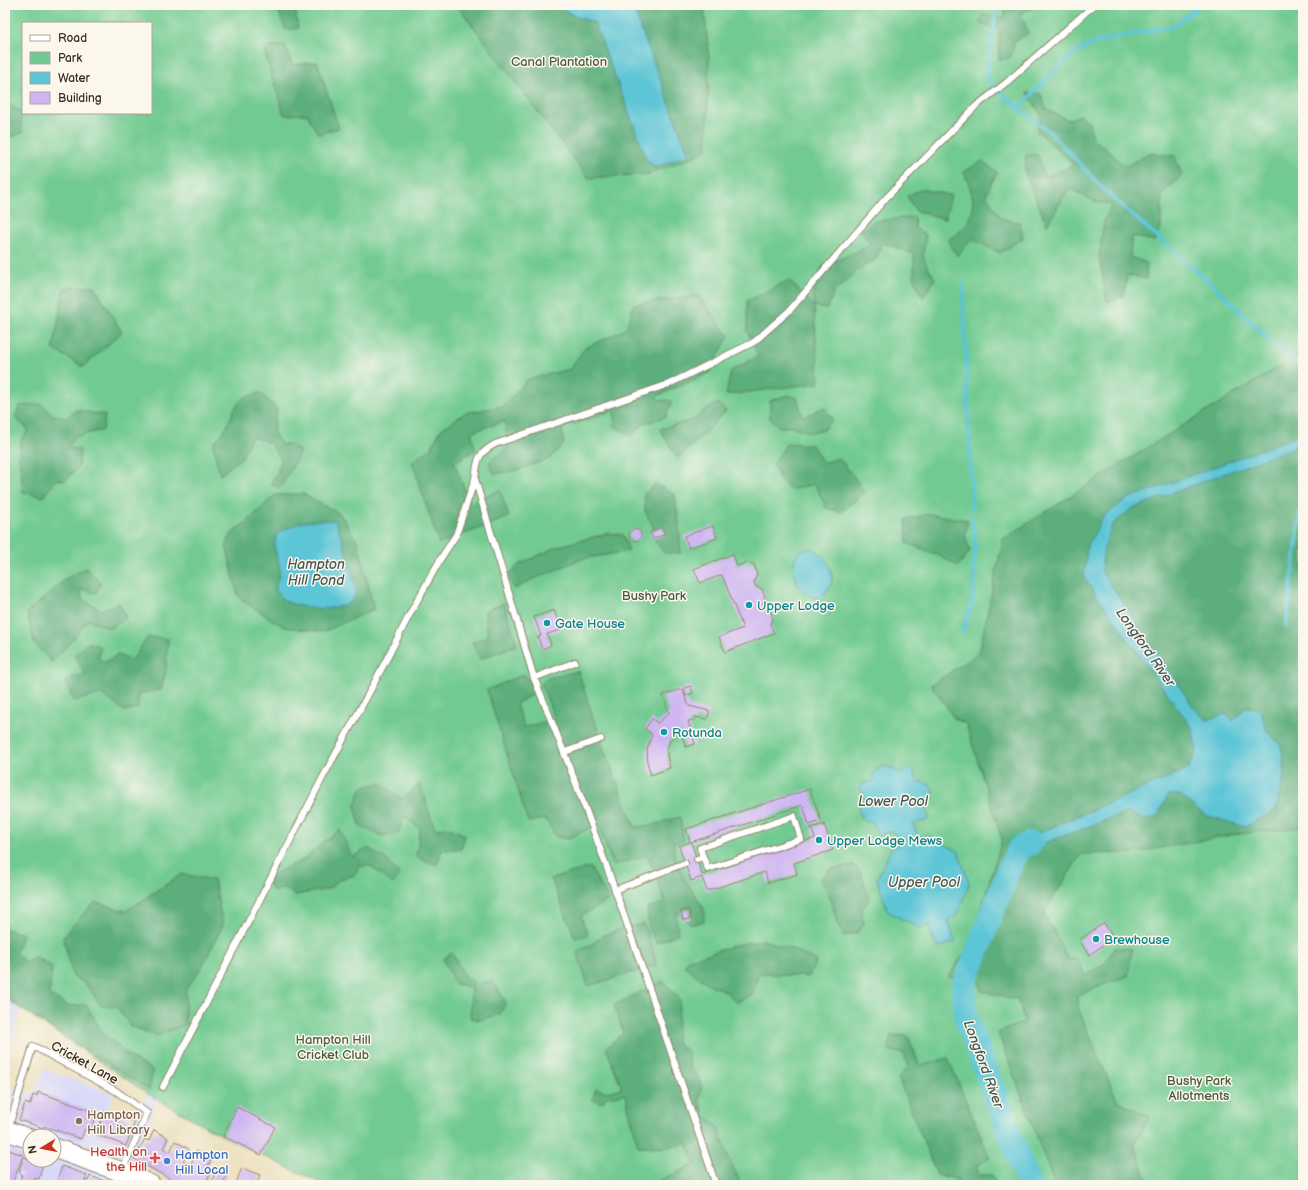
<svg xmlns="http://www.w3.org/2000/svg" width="1308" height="1190" viewBox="0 0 1308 1190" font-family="'Balsamiq Sans',sans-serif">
<rect width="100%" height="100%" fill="#fbf7ec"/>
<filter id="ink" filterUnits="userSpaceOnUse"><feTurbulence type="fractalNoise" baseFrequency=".025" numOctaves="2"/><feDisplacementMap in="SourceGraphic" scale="8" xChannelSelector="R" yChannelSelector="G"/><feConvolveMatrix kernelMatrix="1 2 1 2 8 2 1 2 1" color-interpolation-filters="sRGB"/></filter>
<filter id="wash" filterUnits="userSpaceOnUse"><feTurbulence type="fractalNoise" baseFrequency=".012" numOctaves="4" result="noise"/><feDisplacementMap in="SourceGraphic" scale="16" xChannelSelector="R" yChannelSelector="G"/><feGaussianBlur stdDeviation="0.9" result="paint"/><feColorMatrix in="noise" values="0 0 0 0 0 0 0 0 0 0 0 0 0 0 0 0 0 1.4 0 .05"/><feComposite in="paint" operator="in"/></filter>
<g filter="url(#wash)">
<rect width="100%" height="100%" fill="#eadeba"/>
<!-- built -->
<path fill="#d5d8f9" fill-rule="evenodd" d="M 5,998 L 21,1008 L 11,1043 L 8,1087 L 34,1094 L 44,1069 L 114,1094 L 108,1110 L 133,1120 L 148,1094 L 158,1100 L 122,1185 L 5,1185 ZM 30,1136 L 54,1136 L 54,1160 L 30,1160 Z"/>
<!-- green -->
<path fill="#71ca91" stroke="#567a58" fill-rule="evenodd" d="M 5,5 L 1303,5 L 1303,1185 L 324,1185 L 223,1136 L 153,1097 L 5,998 ZM 23,23 L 151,23 L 151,113 L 23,113 Z"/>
<!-- forest -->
<g fill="#5cae7b" stroke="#4c6c4c">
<path d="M 276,5 L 295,5 L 298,28 L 286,30 Z"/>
<path d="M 457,5 L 558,5 C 569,15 580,19 594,22 L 647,160 L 655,167 L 688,155 L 633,8 L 635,5 L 704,5 L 709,59 L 707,149 L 693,157 L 648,174 L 588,178 Z"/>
<path d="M 1006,5 L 1033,5 L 1034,7 L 1021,13 L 1028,33 L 1015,41 L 1010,58 L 999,60 L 999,30 L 980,24 L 983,14 L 1004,18 Z"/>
<path d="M 285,45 L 292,65 L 317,62 L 339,128 L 318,134 L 307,114 L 284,115 L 263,48 Z"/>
<path d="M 1027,93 L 1041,94 L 1046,109 L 1068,120 L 1080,115 L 1089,122 L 1093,139 L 1109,151 L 1125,167 L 1149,153 L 1175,156 L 1182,175 L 1162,195 L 1161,228 L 1154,241 L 1132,236 L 1130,257 L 1147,263 L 1146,279 L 1127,275 L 1124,296 L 1107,302 L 1099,257 L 1104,221 L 1112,205 L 1096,202 L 1069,188 L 1047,225 L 1025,173 L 1026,155 L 1038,155 L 1044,177 L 1054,174 L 1074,164 L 1037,131 L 1041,115 Z"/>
<path d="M 5,101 L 21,112 L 22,133 L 5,139 Z"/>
<path d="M 982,161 L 997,172 L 986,195 L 1001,218 L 1020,223 L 1023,238 L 1000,253 L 972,239 L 957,256 L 948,240 C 955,235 966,228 969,221 C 977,204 971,188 964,172 Z"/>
<path d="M 921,189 L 951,195 L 945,219 L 916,211 L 907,196 Z"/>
<path d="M 914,217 L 915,228 L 926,235 L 923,255 L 926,264 L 935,279 L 923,298 L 914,279 L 914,254 L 883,243 L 875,260 L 857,271 L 834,292 L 827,309 L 814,306 L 819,383 L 726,395 L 731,371 L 758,356 L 747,331 L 747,301 L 789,280 L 814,306 L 813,294 L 822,267 L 871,245 L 862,231 L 875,221 Z"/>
<path d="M 94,286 L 122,332 L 83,367 L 53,349 L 64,288 Z"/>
<path d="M 698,296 L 729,336 L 709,373 L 657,396 L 658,400 L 672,401 L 666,417 L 645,423 L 631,436 L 615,426 L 614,410 L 562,428 L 564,444 L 549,459 L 514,471 L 494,474 L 489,462 L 508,448 L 505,421 L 471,432 L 476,450 L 454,462 L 470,503 L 500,490 L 509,517 L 439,544 L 412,462 L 431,449 L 440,430 L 465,413 L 503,406 L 528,379 L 570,369 L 585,348 L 626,329 L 634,304 Z"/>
<path d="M 1303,352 L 1303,625 L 1301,640 L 1303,649 L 1303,827 L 1231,835 L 1134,853 L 1081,854 L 1044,913 L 1068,959 L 1076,958 L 1086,976 L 1106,962 L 1114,948 L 1132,949 L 1128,976 L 1077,995 L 1079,1011 L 1117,1100 L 1150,1117 L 1134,1143 L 1144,1171 L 1151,1185 L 1055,1185 L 998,1033 L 1025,1021 L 1017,999 L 981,991 L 978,978 L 948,977 L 967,949 L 976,925 L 1002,840 L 966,724 L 955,719 L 931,685 L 979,653 L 1003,539 L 1132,457 Z"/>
<path d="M 261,393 L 277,410 L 273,432 L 282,445 L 289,444 L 300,451 L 290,471 L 281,487 L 270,485 L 278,471 L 281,459 L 270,443 L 252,437 L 242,457 L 220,475 L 213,444 C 217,438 224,433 227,426 C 237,406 235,397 261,393 Z"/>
<path d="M 787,395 L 797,398 L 803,417 L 824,407 L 833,420 L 822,431 L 809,432 L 794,427 L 779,427 L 770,418 L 770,401 Z"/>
<path d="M 717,403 L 726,411 L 698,440 L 677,458 L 660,429 L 693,420 L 703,411 Z"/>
<path d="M 42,404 L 53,415 L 66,418 L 76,410 L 105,415 L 103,430 L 74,437 L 68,448 L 80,449 L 79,466 L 65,481 L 57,479 L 43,497 L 23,492 L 19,457 L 21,440 L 29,430 L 15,418 L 19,406 Z"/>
<path d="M 787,443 L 812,445 L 823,463 L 839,458 L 855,478 L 864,493 L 841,512 L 826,508 L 815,484 L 790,490 L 780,479 L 773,465 Z"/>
<path d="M 656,484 L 675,495 L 678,517 L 681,553 L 664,553 L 655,540 L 654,529 L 645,511 L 644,494 Z"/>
<path d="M 303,494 L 340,514 L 358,542 L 374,609 L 323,632 L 284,627 L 249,605 L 238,596 L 226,545 L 232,533 L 250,519 L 275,495 Z"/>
<path d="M 929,514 L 968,520 L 965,535 L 970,551 L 958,566 L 938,555 L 907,543 L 906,519 Z"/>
<path d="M 609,533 L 623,535 L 629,551 L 582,559 L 538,577 L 514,589 L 508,575 L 520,564 L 559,546 Z"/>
<path d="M 86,568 L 101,583 L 96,593 L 81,589 L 82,600 L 101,610 L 119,603 L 126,618 L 110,628 L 88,620 L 74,638 L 52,662 L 35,645 L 27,613 L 67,578 Z"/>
<path d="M 504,603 L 517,645 L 480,659 L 472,642 L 488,637 L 485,611 Z"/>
<path d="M 148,637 L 168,639 L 166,670 L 161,690 L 138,694 L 138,708 L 124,711 L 101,694 L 74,701 L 65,682 L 73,676 L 86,675 L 74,655 L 89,642 L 101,647 L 98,658 L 104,662 L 118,655 L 132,660 Z"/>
<path d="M 578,671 L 603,747 L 635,827 L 655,824 L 680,817 L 684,841 L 674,843 L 674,853 L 682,875 L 704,909 L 704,921 L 691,925 L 680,913 L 676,914 L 678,934 L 656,943 L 649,929 L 647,909 L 665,902 L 653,868 L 647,855 L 613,866 L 598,824 L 567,839 L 556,837 L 546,819 L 528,822 L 487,690 L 524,674 L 536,692 L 516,704 L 524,727 L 555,719 L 541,684 L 547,678 Z"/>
<path d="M 380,783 L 402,799 L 420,784 L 435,829 L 450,828 L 465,835 L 461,849 L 442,850 L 437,865 L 416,857 L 420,829 L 404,816 L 398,834 L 381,836 L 360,826 L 355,806 L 362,787 Z"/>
<path d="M 340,830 L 352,857 L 368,848 L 387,860 L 399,875 L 393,884 L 371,866 L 360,866 L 355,875 L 340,879 L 329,889 L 295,895 L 284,888 L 274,892 L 267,882 L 270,876 L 305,859 L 318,846 Z"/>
<path d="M 854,865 L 861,873 L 870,901 L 861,910 L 864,923 L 857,933 L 844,936 L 837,923 L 832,902 L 821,879 L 830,869 Z"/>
<path d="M 590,867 L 609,900 L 581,916 L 588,935 L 575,938 L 551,879 Z"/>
<path d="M 182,874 L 214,880 L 223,925 L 202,967 L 186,989 L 185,1025 L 156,1036 L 130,1026 L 117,1007 L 101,1006 L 86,984 L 73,977 L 63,937 L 73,925 L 95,902 L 126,911 Z"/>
<path d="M 644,924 L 648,934 L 657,965 L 588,986 L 577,952 L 592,944 L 602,936 L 623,928 Z"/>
<path d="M 5,929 L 23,934 L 15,953 L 25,962 L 34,956 L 52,967 L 49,995 L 69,1006 L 86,1005 L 103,1033 L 130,1057 L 153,1071 L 149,1090 L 5,998 Z"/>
<path d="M 762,940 L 793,949 L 817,961 L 808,977 L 759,973 L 752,995 L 737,1002 L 725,991 L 708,984 L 684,966 L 689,959 L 709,954 L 732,946 Z"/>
<path d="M 452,953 L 465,977 L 476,984 L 493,980 L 506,1003 L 500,1014 L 480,1020 L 470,1018 L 471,987 L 455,984 L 443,959 Z"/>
<path d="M 663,981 L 680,999 L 676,1038 L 678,1045 L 688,1052 L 689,1065 L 702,1083 L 699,1101 L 704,1115 L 718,1126 L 729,1159 L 742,1185 L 656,1185 L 656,1182 L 695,1164 L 687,1143 L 664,1148 L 638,1146 L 625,1094 L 607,1097 L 602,1103 L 592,1099 L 596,1089 L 607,1092 L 622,1088 L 606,1048 L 623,1033 L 614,1005 Z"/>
<path d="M 891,1035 L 908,1036 L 920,1066 L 948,1058 L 990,1158 L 976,1166 L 979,1175 L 992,1175 L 996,1185 L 950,1185 L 959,1180 L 937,1175 L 898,1078 L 908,1068 L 904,1054 L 888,1050 Z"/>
</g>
<!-- water -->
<g fill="#5bc5d6" stroke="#4b787a">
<path d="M 558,5 L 635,5 L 633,8 L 689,155 L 655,167 L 647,160 L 594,22 C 580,18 569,15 558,5 Z"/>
<path d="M 1303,434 L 1303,444 L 1133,508 L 1112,525 L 1103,552 L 1102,572 L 1194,708 L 1206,720 L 1226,714 L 1233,721 L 1246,707 L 1260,709 L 1267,732 L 1281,745 L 1285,771 L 1276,810 L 1245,827 L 1205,815 L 1180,795 L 1168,795 L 1157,817 L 1144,820 L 1128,812 L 1026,850 L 1018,871 L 1010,866 L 1005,859 L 1013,844 L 1188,769 L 1197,751 L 1192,728 L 1084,578 L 1087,546 L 1105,515 L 1127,499 Z"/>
<path d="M 335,520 C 342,539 348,557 353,576 C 354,581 357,588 356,593 C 353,616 291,610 280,597 C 271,586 280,580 280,569 C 279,560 273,550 275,542 C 276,531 282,531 291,527 C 294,526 296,524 299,523 C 311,520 324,521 335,520 Z"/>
<path d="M 807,548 C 810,548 814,549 816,551 C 825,556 834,571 832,581 C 830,588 826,592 822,597 C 818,598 815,598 812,597 C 797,591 786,565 799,552 C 801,550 805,549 807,548 Z"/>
<path d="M 886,766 L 892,768 L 898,773 L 913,768 L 917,783 L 922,781 L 930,785 L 934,793 L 932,801 L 925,806 L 929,819 L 913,824 L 919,837 L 926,835 L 958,851 L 969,883 L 957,916 L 948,920 L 955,942 L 937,948 L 928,925 L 920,928 L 888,912 L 877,879 L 892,847 L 899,845 L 893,831 L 878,836 L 873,822 C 861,823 858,815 859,805 L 865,801 L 860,785 L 874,781 L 873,773 L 879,768 Z"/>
</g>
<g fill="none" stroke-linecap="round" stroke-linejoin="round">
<!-- stream -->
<g stroke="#5bc5d6" stroke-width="4">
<path d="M 997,5 L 987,72 L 992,85 L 1019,108 L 1051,74 L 1076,52 L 1096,42 L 1176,25 L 1200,5"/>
<path d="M 1019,108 L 1052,134 L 1105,191 L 1225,296 L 1269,340 L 1303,366"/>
<path d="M 963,284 L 972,509"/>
<path d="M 1286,626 L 1303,491"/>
<path d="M 962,633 L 973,600 L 975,542 L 972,516"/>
</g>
<!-- river -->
<path stroke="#5bc5d6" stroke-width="24" d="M 1029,1185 L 967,1021 L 963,988 L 1010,866 L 1020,848 L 1031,843"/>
</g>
<g id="blocks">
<!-- building -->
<g fill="#cfb6f2">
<path d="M 713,526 L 717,538 L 689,548 L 684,536 Z"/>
<path d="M 662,527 L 665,534 L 653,539 L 650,532 Z"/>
<circle cx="635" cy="535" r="6"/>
<path d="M 733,554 L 737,566 L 747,562 L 754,564 L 757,574 L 754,582 L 756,587 L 762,589 L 765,597 L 763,603 L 765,608 L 770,610 L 773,619 L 770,624 L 774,633 L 725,652 L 719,637 L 743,628 L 722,575 L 700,583 L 694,569 Z"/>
<path d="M 554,610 L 561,630 L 547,634 L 551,645 L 542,649 L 538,637 L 541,636 L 534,617 Z"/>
<path d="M 691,686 L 693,693 L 686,696 L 684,688 Z"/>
<path d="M 682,689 L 689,706 L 710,711 L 707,719 L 695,717 L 695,720 L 688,721 L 695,744 L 686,747 L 680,730 L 670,740 L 667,748 L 667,756 L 670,768 L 651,775 L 648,766 L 647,750 L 652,734 L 645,729 L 652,719 L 658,723 L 669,713 L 663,695 Z"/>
<path d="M 810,789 L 821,821 L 809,825 L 803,805 L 691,842 L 702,875 L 815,838 L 811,828 L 824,824 L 833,850 L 794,863 L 797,874 L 768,883 L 765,872 L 707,891 L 702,877 L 691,881 L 679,846 L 690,842 L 686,829 Z"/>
<path d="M 689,910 L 691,919 L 683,920 L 681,911 Z"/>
<path d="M 1104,923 L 1114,938 L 1089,955 L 1079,940 Z"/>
<path d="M 5,1069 L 10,1071 L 6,1095 L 5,1095 Z"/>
<path d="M 38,1092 L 97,1113 L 91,1131 L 85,1129 L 81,1139 L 44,1126 L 43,1128 L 19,1120 L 25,1103 L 30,1105 L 33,1095 L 37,1096 Z"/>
<path d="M 237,1107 L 275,1127 L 261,1155 L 223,1136 Z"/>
<path d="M 105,1111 L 135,1122 L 126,1146 L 96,1134 Z"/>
<path d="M 154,1130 L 168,1138 L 163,1148 L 166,1150 L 170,1152 L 175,1141 L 189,1149 L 183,1161 L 187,1163 L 191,1164 L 196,1151 L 212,1157 L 206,1171 L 210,1173 L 207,1181 L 212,1183 L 216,1169 L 227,1173 L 224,1181 L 234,1185 L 181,1185 L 134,1159 L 145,1139 L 149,1141 Z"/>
<path d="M 5,1149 L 23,1155 L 12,1185 L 5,1185 Z"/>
<path d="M 24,1157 L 43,1164 L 39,1179 L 35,1178 L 33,1185 L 20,1181 L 22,1174 L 19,1172 Z"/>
<path d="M 62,1166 L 87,1175 L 85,1180 L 88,1181 L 90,1176 L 116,1185 L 55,1185 Z"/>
<path d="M 242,1168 L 260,1175 L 256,1185 L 235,1185 Z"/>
</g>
</g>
</g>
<g filter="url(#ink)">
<use href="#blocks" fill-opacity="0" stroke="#92846c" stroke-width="1"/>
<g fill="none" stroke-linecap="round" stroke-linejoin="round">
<!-- lane casing -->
<g stroke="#92846c" stroke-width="8">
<g id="lane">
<path d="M 575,662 L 534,678 C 603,844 658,1015 716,1185"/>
<path d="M 534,678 L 475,479 C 478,459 476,455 495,444 L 669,384 L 754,342 L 789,311 L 886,198 L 976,106 L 1007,82 L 1094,5"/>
<path d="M 565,752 L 601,739"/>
<path d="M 697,859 L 703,857 L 700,848 L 794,816 L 801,839 L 708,869 L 703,857"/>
<path d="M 615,890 L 685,863"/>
<path d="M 163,1087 L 323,777 L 370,691 L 412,610 L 441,558 L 456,535 L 475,479"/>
<path d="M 8,1130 L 33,1046 L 116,1091 L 147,1113 L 123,1169"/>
</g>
</g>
<!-- primary casing -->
<g stroke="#92846c" stroke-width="21">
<g id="primary">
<path d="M 5,1130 L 30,1139"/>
<path d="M 54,1148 L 122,1172 L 151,1185"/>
</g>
</g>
<!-- lane -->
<use href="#lane" stroke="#fff" stroke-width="6"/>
<!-- primary -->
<use href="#primary" stroke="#fff" stroke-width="19"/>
</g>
</g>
<!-- markers -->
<g fill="#0f9aa8" stroke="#fbf7ec" stroke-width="1.5">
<circle cx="749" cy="605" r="4"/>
<circle cx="547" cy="623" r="4"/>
<circle cx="664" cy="732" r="4"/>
<circle cx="819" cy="840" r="4"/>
<circle cx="1096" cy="939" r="4"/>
</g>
<circle fill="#8d6e63" stroke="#fbf7ec" stroke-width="1.5" cx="79" cy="1121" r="4"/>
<path fill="#e0444e" stroke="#fbf7ec" stroke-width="1.5" d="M153 1152h4v4h4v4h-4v4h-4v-4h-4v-4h4z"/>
<circle fill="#3f7fe0" stroke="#fbf7ec" stroke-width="1.5" cx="167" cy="1161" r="4"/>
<g text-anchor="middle" stroke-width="3" stroke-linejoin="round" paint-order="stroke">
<!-- park labels -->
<g font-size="13" fill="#4b5a40" stroke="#fbf7ec">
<text x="559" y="66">Canal Plantation</text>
<text x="654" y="600">Bushy Park</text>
<text x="333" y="1044">Hampton Hill<tspan x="333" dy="15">Cricket Club</tspan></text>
<text x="1199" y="1085">Bushy Park<tspan x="1199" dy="15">Allotments</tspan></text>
</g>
<!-- culture labels -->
<g font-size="13" fill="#0d838f" stroke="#fbf7ec" text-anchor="start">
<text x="757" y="610">Upper Lodge</text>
<text x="555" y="628">Gate House</text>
<text x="672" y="737">Rotunda</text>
<text x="827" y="845">Upper Lodge Mews</text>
<text x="1104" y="944">Brewhouse</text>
</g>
<!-- street labels -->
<g font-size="13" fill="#3b2a1e" stroke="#fbf7ec">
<text transform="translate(85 1062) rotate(29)" y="5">Cricket Lane</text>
</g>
<!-- education labels -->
<g font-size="13" fill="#785e54" stroke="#fbf7ec" text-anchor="start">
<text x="87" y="1119">Hampton<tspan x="87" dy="15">Hill Library</tspan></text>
</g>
<!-- health labels -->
<g font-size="13" fill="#be3a42" stroke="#fbf7ec" text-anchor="end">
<text x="147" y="1156">Health on<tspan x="147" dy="15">the Hill</tspan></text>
</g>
<!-- shop labels -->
<g font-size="13" fill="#366cbe" stroke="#fbf7ec" text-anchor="start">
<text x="175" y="1159">Hampton<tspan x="175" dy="15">Hill Local</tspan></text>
</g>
<!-- water labels -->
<g font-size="14" font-style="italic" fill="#455855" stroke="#fbf7ec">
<text x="316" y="569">Hampton<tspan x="316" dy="16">Hill Pond</tspan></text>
<text transform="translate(1146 647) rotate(55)" y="5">Longford River</text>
<text x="893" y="806">Lower Pool</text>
<text x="924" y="887">Upper Pool</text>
<text transform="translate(984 1064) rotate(70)" y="5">Longford River</text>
</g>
</g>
<!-- margin -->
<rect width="1308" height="1190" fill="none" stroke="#fbf7ec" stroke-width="20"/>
<!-- legend -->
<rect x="22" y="22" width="130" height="92" fill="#fbf7ec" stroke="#aea59a"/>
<rect x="30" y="35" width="20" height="6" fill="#ffffff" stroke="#aea59a"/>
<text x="58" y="42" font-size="12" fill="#3b2a1e">Road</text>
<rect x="30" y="52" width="20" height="12" fill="#71ca91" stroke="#aea59a"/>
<text x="58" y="62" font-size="12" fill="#3b2a1e">Park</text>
<rect x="30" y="72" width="20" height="12" fill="#5bc5d6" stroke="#aea59a"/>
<text x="58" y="82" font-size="12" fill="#3b2a1e">Water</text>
<rect x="30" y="92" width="20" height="12" fill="#cfb6f2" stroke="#aea59a"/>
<text x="58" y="102" font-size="12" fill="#3b2a1e">Building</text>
<!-- north arrow -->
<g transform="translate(42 1148) rotate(260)"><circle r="19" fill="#fbf7ec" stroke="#aea59a"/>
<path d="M0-3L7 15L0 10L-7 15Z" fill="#c8321e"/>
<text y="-6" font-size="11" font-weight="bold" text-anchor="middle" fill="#3b2a1e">N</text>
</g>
</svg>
